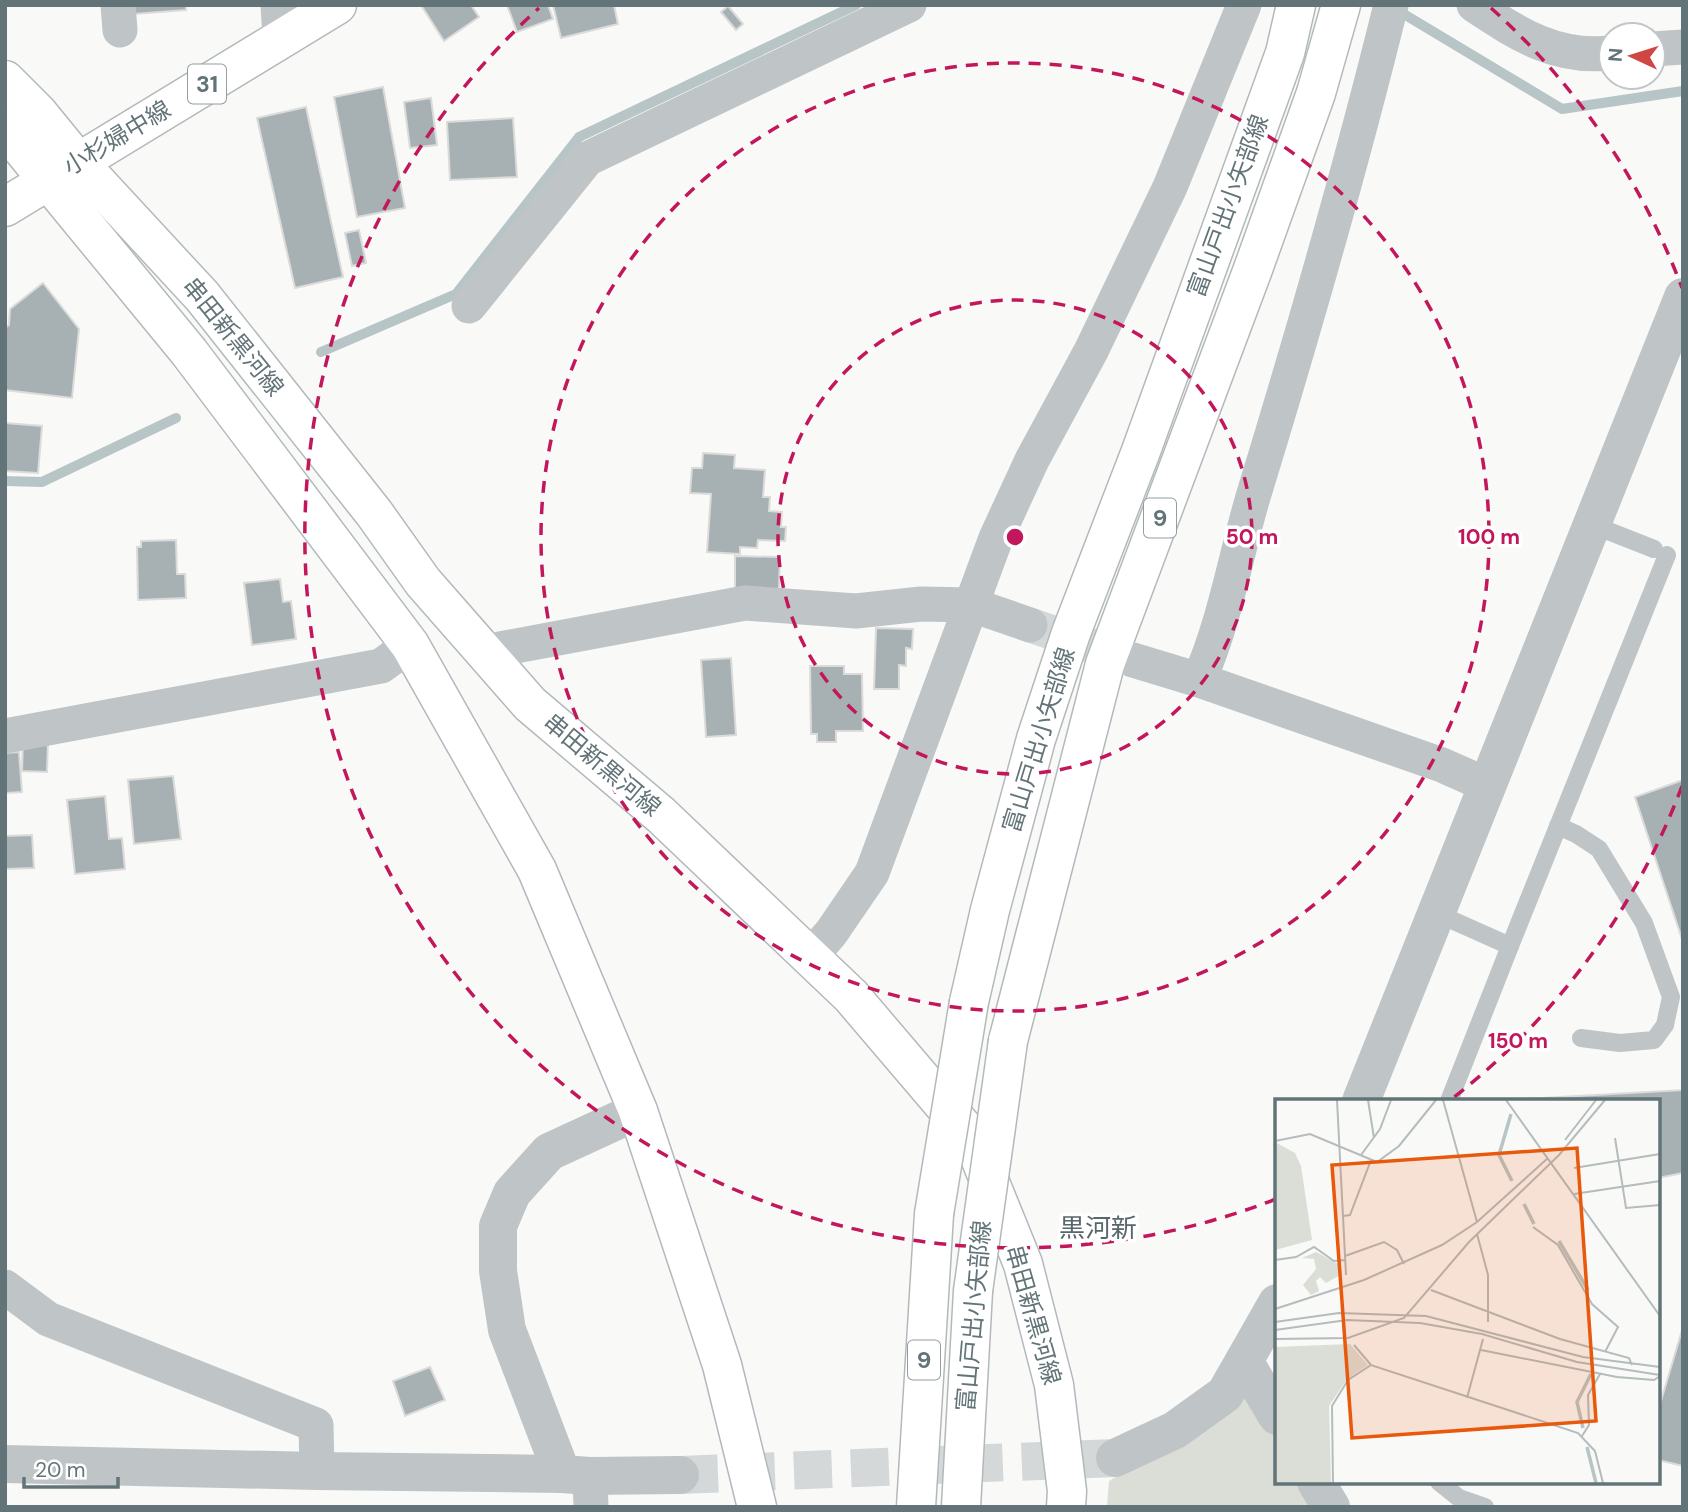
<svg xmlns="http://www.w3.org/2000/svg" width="1688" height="1512" viewBox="0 0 1688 1512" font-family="'DM Sans','Noto Sans JP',sans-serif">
<rect width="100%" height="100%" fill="#f9f9f8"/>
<!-- green -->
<path fill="#dbded7" d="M 1243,1381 L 1277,1438 L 1277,1482 L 1303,1482 L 1317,1507 L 1107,1507 L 1109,1481 L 1235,1405 Z"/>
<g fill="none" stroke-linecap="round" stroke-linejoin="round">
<!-- stream -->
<g stroke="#b7c5c6" stroke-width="10">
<path d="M 1397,10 L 1562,109 L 1683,91"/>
<path d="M 321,352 L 456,294 L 579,137 L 856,5"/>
<path d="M 5,481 L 42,482 L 176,418"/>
</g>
</g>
<!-- building -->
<g fill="#a7b1b4" stroke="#dbdbda" stroke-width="2">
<path d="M 134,5 L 186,5 L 186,10 L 134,14 Z"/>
<path d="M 421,5 L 471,5 L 479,17 L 444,41 Z"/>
<path d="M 507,5 L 548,5 L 553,19 L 517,32 Z"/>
<path d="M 553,5 L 614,5 L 618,24 L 561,38 Z"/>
<path d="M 728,6 L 743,24 L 736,30 L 721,12 Z"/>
<path d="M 383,87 L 405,208 L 357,217 L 334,97 Z"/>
<path d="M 431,98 L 437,145 L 410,148 L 404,102 Z"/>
<path d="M 306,107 L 343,277 L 295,288 L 257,118 Z"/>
<path d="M 513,118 L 517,177 L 450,180 L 447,122 Z"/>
<path d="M 359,230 L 366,263 L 352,266 L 345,233 Z"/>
<path d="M 43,283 L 79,329 L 72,398 L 5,390 L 5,328 L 9,325 L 10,309 Z"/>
<path d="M 5,423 L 42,426 L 38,473 L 5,471 Z"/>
<path d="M 703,453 L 735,455 L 734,468 L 765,470 L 763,497 L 770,497 L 769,511 L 782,512 L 781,527 L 786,527 L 785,541 L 758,540 L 757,548 L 740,547 L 740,554 L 707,552 L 711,494 L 690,493 L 692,468 L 702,468 Z"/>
<path d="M 176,540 L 177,574 L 185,574 L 186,598 L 138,600 L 137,547 L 141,547 L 141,541 Z"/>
<path d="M 735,556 L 780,557 L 779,590 L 735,589 Z"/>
<path d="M 280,579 L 283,602 L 291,601 L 296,639 L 252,645 L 244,583 Z"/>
<path d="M 876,628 L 913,629 L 912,649 L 906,648 L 906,666 L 899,665 L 899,689 L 874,689 Z"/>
<path d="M 731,658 L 736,735 L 706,737 L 701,660 Z"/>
<path d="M 810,666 L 844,666 L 844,674 L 862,674 L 863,731 L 836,731 L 836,742 L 817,742 L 817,734 L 811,734 Z"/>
<path d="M 23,741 L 48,742 L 47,772 L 22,771 Z"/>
<path d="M 19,752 L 22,792 L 5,793 L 5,753 Z"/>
<path d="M 173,776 L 181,839 L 134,844 L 128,780 Z"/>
<path d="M 1683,780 L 1683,942 L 1635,797 Z"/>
<path d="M 105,796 L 109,839 L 122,838 L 125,869 L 75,874 L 67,800 Z"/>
<path d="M 32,835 L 34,868 L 5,869 L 5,836 Z"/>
<path d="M 1683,1090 L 1683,1173 L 1658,1178 L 1658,1101 L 1524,1101 L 1523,1099 Z"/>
<path d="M 1683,1327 L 1683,1466 L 1658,1460 L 1658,1411 Z"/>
<path d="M 430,1367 L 445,1400 L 405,1416 L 393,1381 Z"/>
</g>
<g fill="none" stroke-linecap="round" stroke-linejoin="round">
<!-- minor-tunnel -->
<path stroke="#d4d8d8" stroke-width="35" stroke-dasharray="35 18" stroke-linecap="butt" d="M 1030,625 L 1133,660"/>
<!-- tertiary-tunnel -->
<path stroke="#d4d8d8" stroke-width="38" stroke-dasharray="38 19" stroke-linecap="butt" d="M 680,1475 L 1115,1458"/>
<!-- secondary casing -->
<g stroke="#b2b9bc" stroke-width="41">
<g id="secondary">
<path d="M 5,80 L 38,113 L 78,162 L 202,296 L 374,513 L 423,582 L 530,704 L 661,815 L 851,996 L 972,1138 L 1023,1264 L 1054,1385 L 1067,1491 L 1066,1507"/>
<path d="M 5,128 L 189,352 L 410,645 L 537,870 L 638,1111 L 722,1365 L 757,1507"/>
</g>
</g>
<!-- primary casing -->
<g stroke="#b3b9bb" stroke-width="41">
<g id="primary">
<path d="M 5,207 L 337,5"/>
<path d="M 969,1002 L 990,910 L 1036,739 L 1071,633 L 1141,451 L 1285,53 L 1296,5"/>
<path d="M 1008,1041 L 1105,664 L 1253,269 L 1316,93 L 1341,5"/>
<path d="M 916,1507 L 934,1214"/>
<path d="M 961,1507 L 973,1291"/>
</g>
</g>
<!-- service -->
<g stroke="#bfc5c7" stroke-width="18">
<path d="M 1593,525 L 1654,549"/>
<path d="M 1558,826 L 1576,834 L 1599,849 L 1644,923 L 1671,997 L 1665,1025 L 1654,1040 L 1620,1043 L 1581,1038"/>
<path d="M 1436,913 L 1510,946 L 1667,555"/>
<path d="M 1449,1101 L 1510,946"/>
<path d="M 1439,1482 L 1459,1498 L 1485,1507"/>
</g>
<!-- minor -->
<g stroke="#bfc5c7" stroke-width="35">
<path d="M 118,5 L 120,30"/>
<path d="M 278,5 L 280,39"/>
<path d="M 1474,5 C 1518,34 1555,59 1611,53"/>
<path d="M 1653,49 L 1683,47"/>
<path d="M 469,306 L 587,159 L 909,5"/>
<path d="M 484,652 L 745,603 L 856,611 L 921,604 L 972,605 L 1030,625"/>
<path d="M 1133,660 L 1199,680 L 1442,765 L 1487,785"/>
<path d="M 1199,680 C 1225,621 1235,558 1253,497 C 1303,334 1350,171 1391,5"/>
<path d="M 5,736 L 381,666 L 410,645"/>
<path d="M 810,957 L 831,933 L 872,873 L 996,538 L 1032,460 L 1091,351 L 1170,187 L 1244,5"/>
<path d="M 5,1287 L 48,1319 L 316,1425 L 317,1471"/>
<path d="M 590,1476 L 591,1507"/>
</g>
<!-- tertiary -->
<g stroke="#bfc5c7" stroke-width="38">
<path d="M 1361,1101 L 1683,297"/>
<path d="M 1277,1303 L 1244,1361 L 1277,1416"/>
<path d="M 1115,1458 L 1175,1430 L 1225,1394 L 1244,1361"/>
<path d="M 5,1464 L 317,1471 L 562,1474 L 590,1476 L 680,1475"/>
<path d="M 562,1474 L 507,1330 L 498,1271 L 498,1226 L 512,1193 L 549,1152 L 638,1111"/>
<path d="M 1316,1482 L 1331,1507"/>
</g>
<!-- secondary -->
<use href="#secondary" stroke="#fff" stroke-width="38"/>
<!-- primary -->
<use href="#primary" stroke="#fff" stroke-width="38"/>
<!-- primary-bridge casing -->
<g stroke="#b3b9bb" stroke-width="41" stroke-linecap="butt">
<g id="primary-bridge">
<path d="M 934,1214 L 969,1002"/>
<path d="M 973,1291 L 1008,1041"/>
</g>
</g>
<!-- primary-bridge -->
<use href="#primary-bridge" stroke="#fff" stroke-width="38"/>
</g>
<!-- distance rings -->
<g fill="none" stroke="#c2185b" stroke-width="3.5" stroke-dasharray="12 9">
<circle cx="1015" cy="537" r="237"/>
<circle cx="1015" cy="537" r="474"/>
<path d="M1682 786A712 712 0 0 1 1453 1098M1276 1199A712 712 0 0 1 539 8M1491 8A712 712 0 0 1 1682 288"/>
</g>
<g text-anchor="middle" stroke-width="7" stroke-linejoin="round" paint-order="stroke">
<!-- shield labels -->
<g fill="#fff" stroke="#929ea1" stroke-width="2">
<rect x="188" y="64.5" width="38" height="39" rx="5"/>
<rect x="1144" y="498.5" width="32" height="39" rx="5"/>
<rect x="908" y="1340.5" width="32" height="39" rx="5"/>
</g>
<g font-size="23" font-weight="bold" fill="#637479">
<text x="207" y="92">31</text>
<text x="1160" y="526">9</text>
<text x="924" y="1368">9</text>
</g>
<!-- street labels -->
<g font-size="24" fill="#637479" stroke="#fff">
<text transform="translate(117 138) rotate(-31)" y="8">小杉婦中線</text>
<text transform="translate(1228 206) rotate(-70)" y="8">富山戸出小矢部線</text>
<text transform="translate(233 337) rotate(51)" y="8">串田新黒河線</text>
<text transform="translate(1039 740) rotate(-73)" y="8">富山戸出小矢部線</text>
<text transform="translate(602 765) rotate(40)" y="8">串田新黒河線</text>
<text transform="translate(1033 1315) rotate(74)" y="8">串田新黒河線</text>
<text transform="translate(974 1316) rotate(-85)" y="8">富山戸出小矢部線</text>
</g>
<!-- neighbourhood labels -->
<g font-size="26" fill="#59676b" stroke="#fff">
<text x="1098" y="1237">黒河新</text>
</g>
</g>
<!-- overview -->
<g transform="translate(1275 1099)">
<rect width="385" height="385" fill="#f9f9f8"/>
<path d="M 0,43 L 20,54 L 26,67 L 37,141 L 0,151 ZM 41,153 L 65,166 L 67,175 L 51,184 L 45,178 L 41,182 L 44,192 L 36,196 L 28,186 L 41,170 L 39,160 L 27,159 ZM 75,245 L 93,266 L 72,280 L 54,307 L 56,384 L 0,384 L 0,248 Z" fill="#dbded7"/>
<path fill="none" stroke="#b7c5c6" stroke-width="3.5" d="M 236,15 L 224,56 L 237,82M 249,105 L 259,125M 284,142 L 313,191M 308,329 L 302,303 L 316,275M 312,348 L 321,384"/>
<path fill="none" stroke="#b4bcbd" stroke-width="2" d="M 62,1 L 71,176M 93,1 L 99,39M 168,1 L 202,123M 231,1 L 385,217M 340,39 L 351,109 L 385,106M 290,41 L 321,1M 0,42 L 35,35 L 102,63 L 124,47 L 161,1M 86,56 L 105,30 L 116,1M 299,69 L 385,55M 299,95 L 385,82M 68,117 L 75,116 L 96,61M 258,128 L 283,146 L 317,205 L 343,228 L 330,253M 202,135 L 213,176 L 213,223M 70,157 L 109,143 L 122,151 L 129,165M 0,161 L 21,158 L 39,148 L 59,162 L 70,161M 156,191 L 285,240 L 354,259 L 357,266M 0,210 L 89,181 L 167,146 L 202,123 L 273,59M 0,223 L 64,214 L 151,217 L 308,258 L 385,268M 0,231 L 72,221 L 145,224 L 207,235 L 302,263 L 385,276M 0,240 L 73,239 L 129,219 L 194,143 L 284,56 L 330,1M 79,246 L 96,266M 206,251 L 342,278 L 379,281 L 385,277M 192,299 L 208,240M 307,337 L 314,326 L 313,296 L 325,275M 58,384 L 57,307 L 73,281 L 96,266 L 303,334 L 320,352 L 328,384"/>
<path fill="#e8590c" fill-opacity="0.15" stroke="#e8590c" stroke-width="3.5" d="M 302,49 L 321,322 L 77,339 L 57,66 Z"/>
<rect width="385" height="385" fill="none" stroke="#637479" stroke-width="3.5"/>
</g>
<circle cx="1015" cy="537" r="10" fill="#c2185b" stroke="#fff" stroke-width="3.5"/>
<g font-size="21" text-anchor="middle" font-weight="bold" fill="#c2185b" stroke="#fff" stroke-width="7" stroke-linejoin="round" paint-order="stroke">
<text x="1252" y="544">50 m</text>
<text x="1489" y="544">100 m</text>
<text x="1518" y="1048">150 m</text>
</g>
<!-- border -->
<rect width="1688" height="1512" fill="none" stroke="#637479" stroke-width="14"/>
<!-- north arrow -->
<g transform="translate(1632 56) rotate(274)"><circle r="33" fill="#ffffff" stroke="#c1c7c9" stroke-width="2"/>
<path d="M0-5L12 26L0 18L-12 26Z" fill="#cf4642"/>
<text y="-10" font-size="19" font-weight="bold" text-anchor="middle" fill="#637479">N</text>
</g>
<!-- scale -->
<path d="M24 1477v10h94v-10" fill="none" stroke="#637479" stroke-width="3.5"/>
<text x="35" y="1477" font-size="21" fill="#637479" stroke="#ffffff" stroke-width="5" paint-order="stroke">20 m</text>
</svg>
